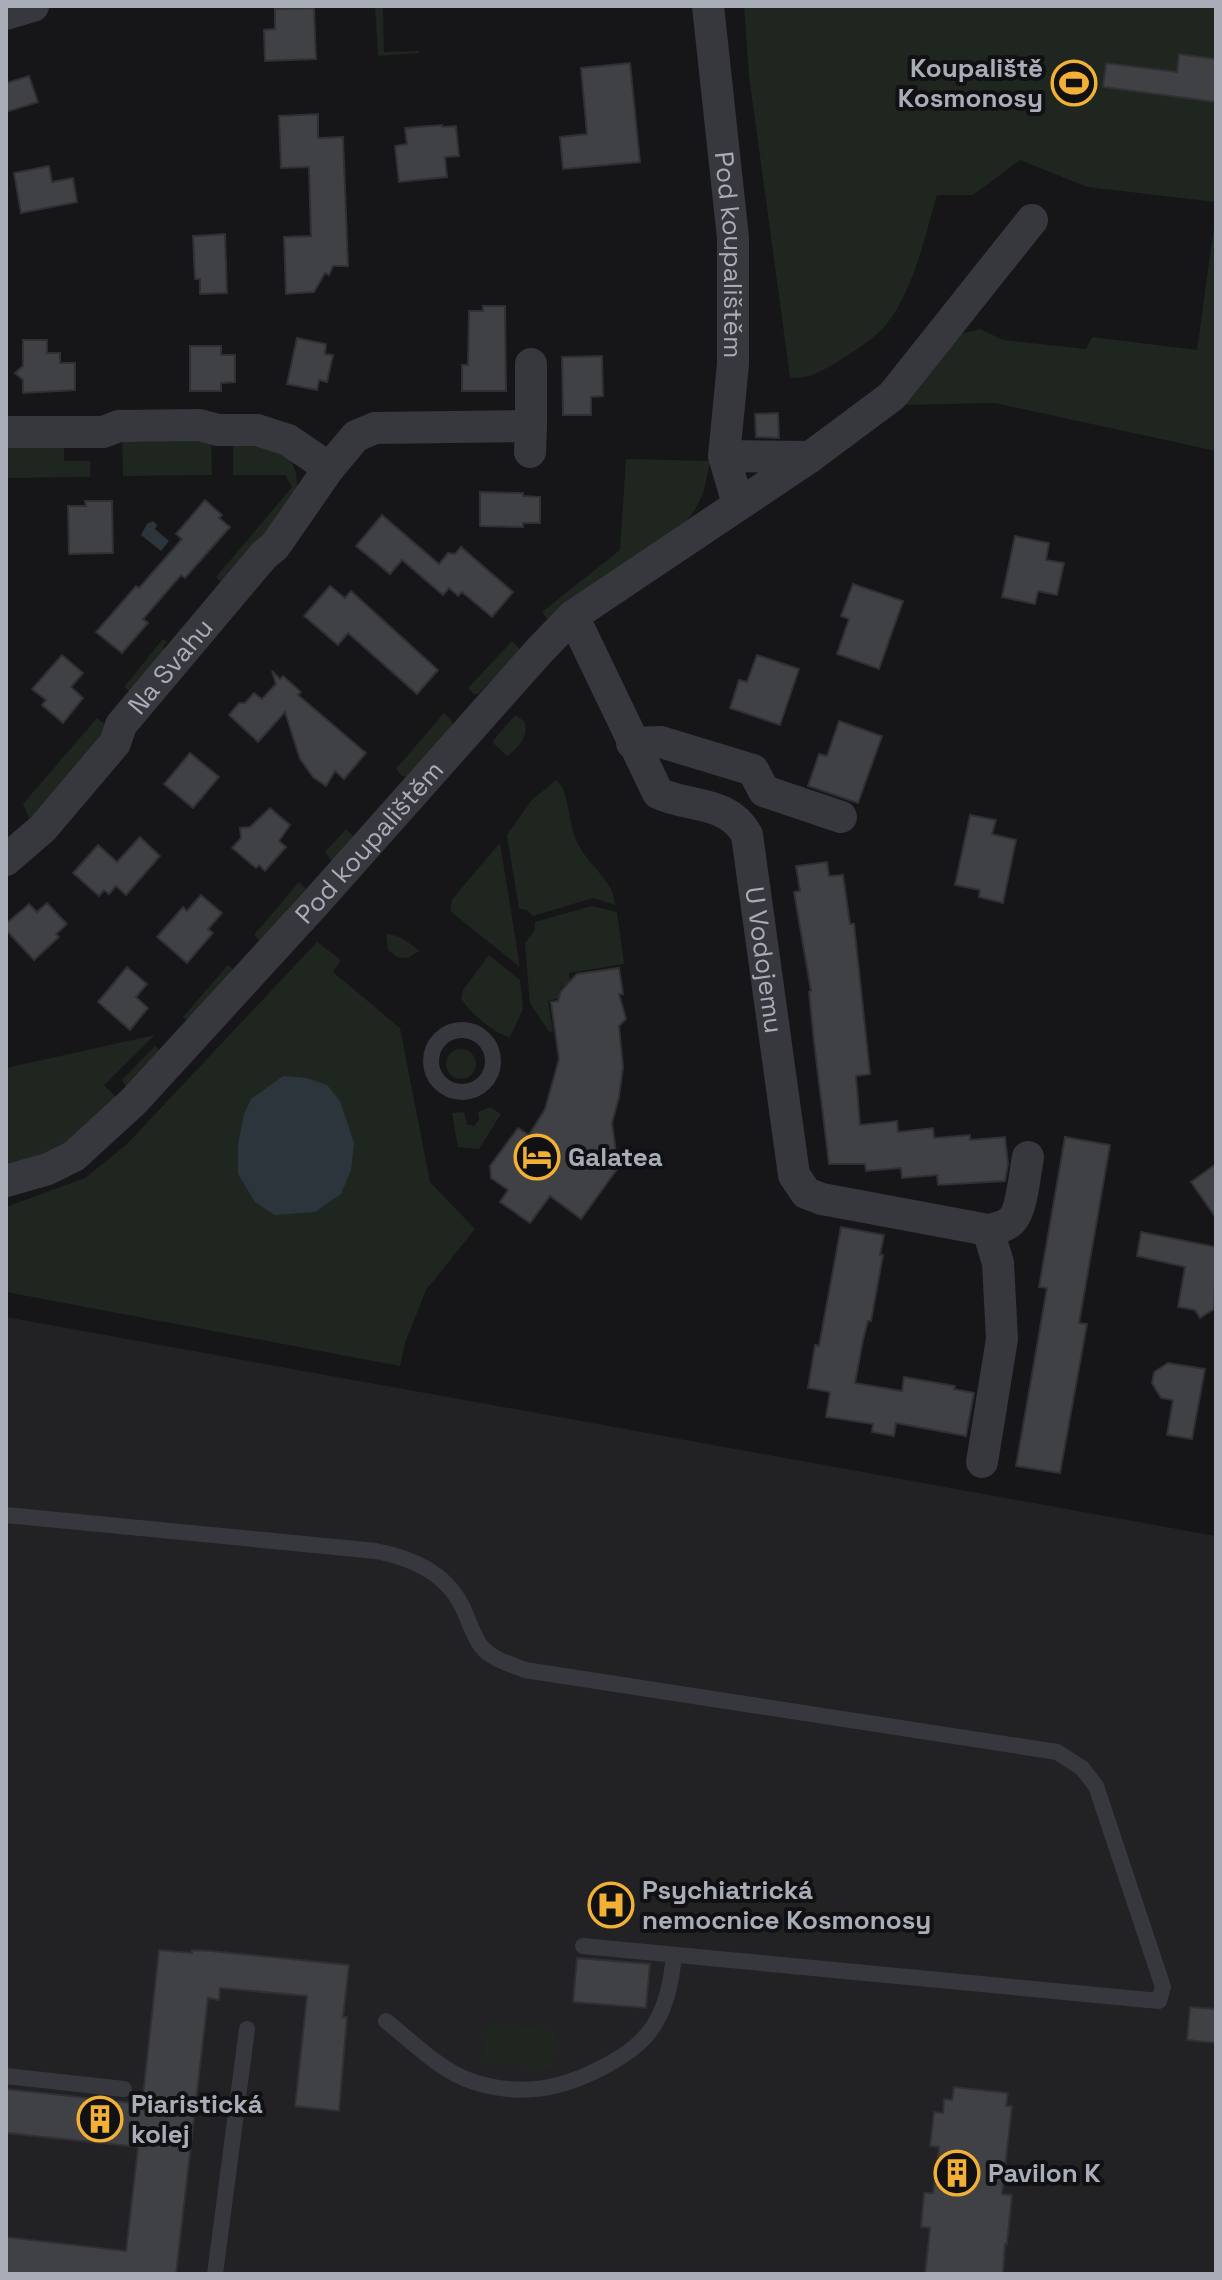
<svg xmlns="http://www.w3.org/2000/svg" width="1222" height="2280" viewBox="0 0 1222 2280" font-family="'Space Grotesk',sans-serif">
<rect width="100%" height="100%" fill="#161618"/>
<!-- built -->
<path fill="#222225" d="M 6,1317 L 1216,1536 L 1216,2274 L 6,2274 Z"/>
<!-- green -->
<g fill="#1e261f">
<path d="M 375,6 L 383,6 L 384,52 L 419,51 L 419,53 L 378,56 Z"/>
<path d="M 744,6 L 1216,6 L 1216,202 L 1087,187 L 1020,160 L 973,195 L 937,195 C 925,236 913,293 885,326 C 871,341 853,352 836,363 C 823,370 806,381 790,377 L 749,75 Z"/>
<path d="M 1216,212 L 1216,451 L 995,403 L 896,405 L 942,348 L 962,334 L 980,329 L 1003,340 L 1086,349 L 1092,337 L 1197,350 Z"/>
<path d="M 122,436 L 211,441 L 212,475 L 123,476 Z"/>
<path d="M 233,441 C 271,449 300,445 297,494 L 224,585 L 216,577 L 292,487 L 285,475 L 233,475 Z"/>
<path d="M 64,443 L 64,461 L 90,461 L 90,477 L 6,478 L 6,446 Z"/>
<path d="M 626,459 L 710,461 L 704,491 L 695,510 L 686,521 L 607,575 L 548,620 L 542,612 L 620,550 Z"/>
<path d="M 163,639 L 167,642 L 163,647 L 168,655 L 133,693 L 124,687 Z"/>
<path d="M 512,641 L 519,648 L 519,653 L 478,694 L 474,694 L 468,688 Z"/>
<path d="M 444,713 L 452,721 L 452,725 L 407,777 L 402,776 L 396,769 Z"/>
<path d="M 515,715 L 524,721 C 530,735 518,748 507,756 L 492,742 Z"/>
<path d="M 97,718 L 108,727 L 107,730 L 35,814 L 29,818 L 23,804 Z"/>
<path d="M 556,780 C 570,792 568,822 576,840 C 585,863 616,882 615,905 L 593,898 L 533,916 L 527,910 L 519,909 L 507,835 L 531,801 Z"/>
<path d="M 346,829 L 353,836 L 353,840 L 333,863 L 325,852 Z"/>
<path d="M 500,843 L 520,967 L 450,911 L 452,899 Z"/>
<path d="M 299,882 L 306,889 L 260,941 L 254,935 Z"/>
<path d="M 592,906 L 617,912 L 624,964 L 569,973 L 570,983 L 560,988 L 559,998 L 548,1001 L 553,1031 L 549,1032 L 530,1003 L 525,943 L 535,930 L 535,922 Z"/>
<path d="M 386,934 C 398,934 410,943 419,951 L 408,958 L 397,957 L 388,950 Z"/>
<path d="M 317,942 L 341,960 L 333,972 L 400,1028 L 430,1182 L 475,1229 L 426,1290 L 405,1343 L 400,1366 L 6,1292 L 6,1207 L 85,1178 L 126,1145 Z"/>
<path d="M 489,955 L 520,980 L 523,1009 L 510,1037 C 495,1035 468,1011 461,998 L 463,990 Z"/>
<path d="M 228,965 L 234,970 L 190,1023 L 183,1017 Z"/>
<path d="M 155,1035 L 104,1085 L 116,1097 L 72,1139 L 53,1151 L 6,1166 L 6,1068 Z"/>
<path d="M 155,1046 L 160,1051 L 127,1088 L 122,1080 Z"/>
<circle cx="461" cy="1064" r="15"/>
<path d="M 490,1107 L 501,1114 L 479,1149 L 458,1147 L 452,1113 L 464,1112 L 467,1124 L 474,1126 L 479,1120 L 478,1112 Z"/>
<path d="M 488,2023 L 556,2030 L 552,2069 L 481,2061 Z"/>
</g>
<!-- water -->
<g fill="#2c353c">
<path d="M 153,521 L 157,525 L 155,529 L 169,541 L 161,551 L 141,535 L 147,524 Z"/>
<path d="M 283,1076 L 307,1078 L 327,1085 L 340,1101 L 354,1143 L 351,1170 L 341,1194 L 315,1212 L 275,1215 L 255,1202 L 238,1174 L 238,1144 L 244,1114 L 251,1099 Z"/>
</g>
<!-- building -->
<g fill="#404145" stroke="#303034" stroke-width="2">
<path d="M 314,8 L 316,59 L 265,61 L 264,30 L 275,29 L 275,9 Z"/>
<path d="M 1179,54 L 1216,59 L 1216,102 L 1103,87 L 1106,63 L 1177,72 Z"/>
<path d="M 630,63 L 640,162 L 563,169 L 560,137 L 587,134 L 581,68 Z"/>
<path d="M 29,76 L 38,102 L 6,112 L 6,83 Z"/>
<path d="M 318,114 L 318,138 L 343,137 L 348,266 L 333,266 L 329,275 L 325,273 L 314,292 L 286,294 L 284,237 L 311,236 L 309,167 L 281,168 L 279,116 Z"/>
<path d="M 442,125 L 442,127 L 456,126 L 459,156 L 445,157 L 447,177 L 399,182 L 395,146 L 407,144 L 405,128 Z"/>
<path d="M 49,166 L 52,182 L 73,178 L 77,202 L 21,213 L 14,173 Z"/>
<path d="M 225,234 L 227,293 L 200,294 L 200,279 L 195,279 L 193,236 Z"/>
<path d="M 483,306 L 505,306 L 506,391 L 462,391 L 462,365 L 468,365 L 469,311 L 483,311 Z"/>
<path d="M 297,338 L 326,344 L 325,354 L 333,355 L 327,382 L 319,380 L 317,390 L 287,384 Z"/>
<path d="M 23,340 L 47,340 L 47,353 L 60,353 L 60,363 L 75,363 L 75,390 L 23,393 L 23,380 L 15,373 L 23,366 Z"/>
<path d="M 190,346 L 221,346 L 221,355 L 235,355 L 235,382 L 221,383 L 221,391 L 190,391 Z"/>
<path d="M 602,356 L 603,396 L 591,397 L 591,415 L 563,415 L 562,357 Z"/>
<path d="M 778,413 L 779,438 L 756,437 L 755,414 Z"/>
<path d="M 480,492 L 523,493 L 523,496 L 540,497 L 540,523 L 523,523 L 523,527 L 480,526 Z"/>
<path d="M 205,500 L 222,515 L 219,518 L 230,527 L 185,578 L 181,575 L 143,619 L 148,623 L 122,653 L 96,632 L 136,586 L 139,588 L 182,539 L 176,534 Z"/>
<path d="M 85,501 L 112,501 L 113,553 L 69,554 L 68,506 L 86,506 Z"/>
<path d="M 382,515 L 439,564 L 448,553 L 455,554 L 461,547 L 513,592 L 492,617 L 462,592 L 458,596 L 449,588 L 443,595 L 402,560 L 390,574 L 356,546 Z"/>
<path d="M 1015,536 L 1049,543 L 1046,560 L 1064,563 L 1057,595 L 1038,591 L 1035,604 L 1002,597 Z"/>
<path d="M 853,584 L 903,601 L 879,669 L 837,654 L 849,619 L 841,616 Z"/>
<path d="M 330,586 L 345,598 L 351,591 L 438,670 L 417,694 L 348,633 L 338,645 L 304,616 Z"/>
<path d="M 62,655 L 83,673 L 71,687 L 83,698 L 63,723 L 42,705 L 46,700 L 32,689 Z"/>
<path d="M 757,655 L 799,669 L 780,725 L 730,708 L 739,680 L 747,682 Z"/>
<path d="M 272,671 L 280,679 L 283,676 L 301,692 L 298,695 L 366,753 L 344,779 L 335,771 L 326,786 L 313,777 L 300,759 L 285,712 L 258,742 L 229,715 L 239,703 L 245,703 L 254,693 L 262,699 L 276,684 Z"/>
<path d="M 839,721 L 882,736 L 858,803 L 808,786 L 819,754 L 827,756 Z"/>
<path d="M 190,753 L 219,777 L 193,808 L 164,784 Z"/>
<path d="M 270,808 L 290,825 L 279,841 L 286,847 L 265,871 L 259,865 L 256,868 L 232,848 L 241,838 L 240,828 L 250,827 Z"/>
<path d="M 970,815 L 996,820 L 992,834 L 1016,840 L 1003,903 L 979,897 L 980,890 L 955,885 Z"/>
<path d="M 140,837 L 160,856 L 126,895 L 116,886 L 109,894 L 104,890 L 99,896 L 73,873 L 98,845 L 117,862 Z"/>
<path d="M 827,862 L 829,876 L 843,875 L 850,924 L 854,924 L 870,1074 L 856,1076 L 860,1125 L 897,1121 L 898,1132 L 933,1128 L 934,1138 L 970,1135 L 970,1140 L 1005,1137 L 1008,1164 L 1005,1181 L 938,1185 L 937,1175 L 902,1178 L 901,1168 L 866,1171 L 865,1164 L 829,1164 L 814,1042 L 809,992 L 811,991 L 794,892 L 800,891 L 796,866 Z"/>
<path d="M 201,895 L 222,913 L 208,929 L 213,933 L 187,963 L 157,937 L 183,907 L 187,911 Z"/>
<path d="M 47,903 L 67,924 L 56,934 L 59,937 L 34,960 L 6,930 L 6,924 L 29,904 L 37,912 Z"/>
<path d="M 127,967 L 147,984 L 136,997 L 148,1008 L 130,1030 L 98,1002 Z"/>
<path d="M 619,968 L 623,994 L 619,994 L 626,1019 L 619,1026 L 623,1067 L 619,1097 L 612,1123 L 618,1168 L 581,1219 L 550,1196 L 530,1223 L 500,1202 L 508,1190 L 491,1178 L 490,1166 L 518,1128 L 529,1135 L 545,1109 L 559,1059 L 551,1002 L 558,1001 L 561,991 L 577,974 Z"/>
<path d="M 1065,1137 L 1110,1145 L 1079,1323 L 1087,1324 L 1060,1473 L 1016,1466 L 1047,1288 L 1039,1287 Z"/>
<path d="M 1216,1164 L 1216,1218 L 1191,1182 Z"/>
<path d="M 841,1227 L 884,1235 L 880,1255 L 883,1255 L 871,1321 L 868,1321 L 863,1340 L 855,1383 L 902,1391 L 904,1377 L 955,1386 L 954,1389 L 974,1393 L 966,1436 L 896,1423 L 894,1436 L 872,1432 L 873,1424 L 826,1417 L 830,1392 L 808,1388 L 815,1345 L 819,1346 Z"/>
<path d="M 1141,1232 L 1216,1247 L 1214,1309 L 1200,1318 L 1195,1310 L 1178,1307 L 1185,1267 L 1137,1256 Z"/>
<path d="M 1168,1363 L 1205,1369 L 1192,1439 L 1167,1435 L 1173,1400 L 1161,1398 L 1152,1383 L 1154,1372 Z"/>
<path d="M 159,1950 L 192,1953 L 192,1950 L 211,1951 L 349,1965 L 343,2017 L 347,2017 L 339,2111 L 295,2106 L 307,1996 L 220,1988 L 219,2000 L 208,1998 L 176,2274 L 6,2274 L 6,2237 L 126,2251 L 138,2147 L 6,2133 L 6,2089 L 142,2104 Z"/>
<path d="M 577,1958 L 650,1964 L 646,2008 L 573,2002 Z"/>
<path d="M 1190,2007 L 1216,2009 L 1216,2043 L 1187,2040 Z"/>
<path d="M 954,2087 L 1008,2093 L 1006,2106 L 1012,2106 L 1002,2194 L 1012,2195 L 1007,2244 L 1005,2244 L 1003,2274 L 925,2274 L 930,2228 L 921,2227 L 924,2193 L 933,2193 L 939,2147 L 930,2146 L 934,2112 L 943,2113 L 944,2099 L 952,2100 Z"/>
</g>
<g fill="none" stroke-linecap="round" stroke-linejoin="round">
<!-- lane -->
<g stroke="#37383d" stroke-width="16">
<circle cx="462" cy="1061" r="31"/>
<path d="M 6,1515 L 376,1551 C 411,1558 445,1572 462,1606 C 468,1618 473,1636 481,1646 C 491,1659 510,1664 525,1670 L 1057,1752 L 1082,1768 L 1096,1786 L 1163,1987 L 1159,2001 L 583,1946"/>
<path d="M 386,2021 C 413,2042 439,2070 471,2081 C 521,2098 563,2089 607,2065 C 627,2054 646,2041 657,2020 C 668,2001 672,1976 674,1955"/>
<path d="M 6,2076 L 124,2089"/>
<path d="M 215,2274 L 247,2029"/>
</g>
<!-- street -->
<g stroke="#37383d" stroke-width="32">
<path id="s1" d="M 708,6 L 733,238 L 733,364 L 724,456 L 738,504"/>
<path d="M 6,14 L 33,6"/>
<path d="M 531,364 L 531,426"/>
<path d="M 6,432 L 103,432 L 119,426 L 199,425 L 218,430 L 257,430 L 288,440 L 329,468"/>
<path d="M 724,456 L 810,457"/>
<path id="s2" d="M 573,616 L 658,793 C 690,808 728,800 747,835 L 794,1175 L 806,1193 L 822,1199 L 988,1230 C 996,1228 1006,1227 1012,1220 C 1022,1210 1025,1172 1028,1157"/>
<path d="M 632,743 L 661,742 L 753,770 L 764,791 L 841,817"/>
<path id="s3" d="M 6,860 L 43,828 L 115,743 L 121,725 L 264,555 L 275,546 L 329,468 L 356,436 L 375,428 L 531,426 L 530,452"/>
<path id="s4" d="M 6,1181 L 48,1169 L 74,1156 L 134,1101 L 317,901 L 540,650 L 573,616 L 810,457 L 892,396 L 1032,220"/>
<path d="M 982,1462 L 1002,1339 L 998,1263 L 988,1230"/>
</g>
</g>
<!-- icons -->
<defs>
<g id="stadium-ring" transform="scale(2.3)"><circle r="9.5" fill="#111113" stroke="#f2b134" stroke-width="1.5"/><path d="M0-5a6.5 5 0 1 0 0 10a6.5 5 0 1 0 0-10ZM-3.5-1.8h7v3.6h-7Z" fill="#f2b134"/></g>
<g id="hotel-ring" transform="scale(2.3)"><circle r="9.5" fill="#111113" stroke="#f2b134" stroke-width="1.5"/><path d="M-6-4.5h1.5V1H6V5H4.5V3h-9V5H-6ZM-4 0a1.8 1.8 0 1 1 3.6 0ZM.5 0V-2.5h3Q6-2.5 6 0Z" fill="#f2b134"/></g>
<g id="hospital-ring" transform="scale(2.3)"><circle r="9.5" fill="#111113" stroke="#f2b134" stroke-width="1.5"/><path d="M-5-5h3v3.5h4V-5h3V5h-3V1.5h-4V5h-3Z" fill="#f2b134"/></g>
<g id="building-ring" transform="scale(2.3)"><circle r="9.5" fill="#111113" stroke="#f2b134" stroke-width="1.5"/><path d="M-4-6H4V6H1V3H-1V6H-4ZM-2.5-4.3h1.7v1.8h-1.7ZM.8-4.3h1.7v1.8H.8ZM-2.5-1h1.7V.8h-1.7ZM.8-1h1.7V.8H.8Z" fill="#f2b134"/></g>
</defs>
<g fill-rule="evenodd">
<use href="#stadium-ring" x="1074" y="83"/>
<use href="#hotel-ring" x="537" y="1157"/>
<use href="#hospital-ring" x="611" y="1905"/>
<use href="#building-ring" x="100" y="2119"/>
<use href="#building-ring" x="957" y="2173"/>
</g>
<g text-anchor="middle" stroke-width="8" stroke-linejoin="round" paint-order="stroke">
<!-- poi labels -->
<g font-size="26" font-weight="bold" fill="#a8adb8" stroke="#111113" text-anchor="start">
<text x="1043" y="77" text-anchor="end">Koupaliště<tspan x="1043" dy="30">Kosmonosy</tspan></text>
<text x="568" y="1166">Galatea</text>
<text x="642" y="1899">Psychiatrická<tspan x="642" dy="30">nemocnice Kosmonosy</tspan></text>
<text x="131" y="2113">Piaristická<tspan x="131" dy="30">kolej</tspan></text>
<text x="988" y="2182">Pavilon K</text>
</g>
<!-- street labels -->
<g font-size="26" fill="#a8adb8" stroke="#111113">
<text dy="9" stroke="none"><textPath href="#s1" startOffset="250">Pod koupalištěm</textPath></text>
<text dy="9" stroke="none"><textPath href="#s3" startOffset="256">Na Svahu</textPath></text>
<text dy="9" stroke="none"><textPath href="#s4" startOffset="504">Pod koupalištěm</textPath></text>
<text dy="9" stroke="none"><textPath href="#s2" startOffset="424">U Vodojemu</textPath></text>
</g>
</g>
<!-- border -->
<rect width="1222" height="2280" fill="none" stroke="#a8adb8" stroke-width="16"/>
</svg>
